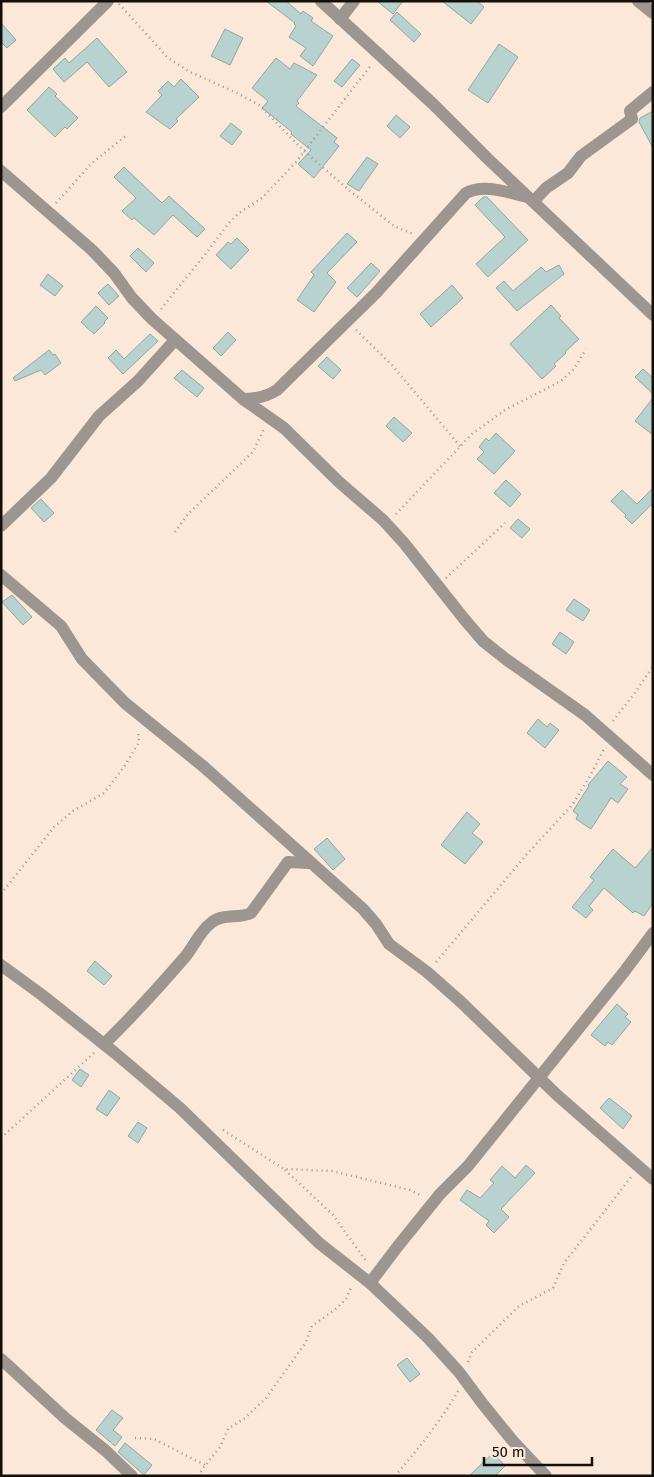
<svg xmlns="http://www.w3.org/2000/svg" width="654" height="1477" viewBox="0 0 654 1477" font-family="'Fira Sans',sans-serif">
<rect width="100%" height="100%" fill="#fbe8d9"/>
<!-- building -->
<g fill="#b8d2d0" stroke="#8ea7a5">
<path d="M 266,1 L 286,1 L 301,14 L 303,11 L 313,18 L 311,21 L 333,36 L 313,66 L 300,56 L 306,48 L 289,37 L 296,26 L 294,24 L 295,23 Z"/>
<path d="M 377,1 L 403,1 L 393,14 Z"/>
<path d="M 442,1 L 477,1 L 484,7 L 471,24 Z"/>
<path d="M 397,12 L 421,34 L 414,42 L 390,20 Z"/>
<path d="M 1,23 L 16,40 L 7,48 L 1,42 Z"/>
<path d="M 225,29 L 243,38 L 230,65 L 211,56 Z"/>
<path d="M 97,38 L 127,72 L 109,87 L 87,62 L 64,82 L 53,69 L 65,58 L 69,63 Z"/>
<path d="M 499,44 L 518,57 L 488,103 L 468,90 Z"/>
<path d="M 276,58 L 290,69 L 294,63 L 317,75 L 297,101 L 299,103 L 296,106 L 337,138 L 334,142 L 339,146 L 314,178 L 298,164 L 311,150 L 291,134 L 292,132 L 262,108 L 268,101 L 252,88 Z"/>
<path d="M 352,59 L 360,65 L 342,87 L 334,81 Z"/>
<path d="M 181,79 L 199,97 L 176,119 L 178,121 L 170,129 L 146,112 L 162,95 L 158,91 L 168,81 L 174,87 Z"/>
<path d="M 49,87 L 57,94 L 55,96 L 78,118 L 67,129 L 65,127 L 55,137 L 27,110 Z"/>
<path d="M 653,111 L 653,148 L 639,122 L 640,118 Z"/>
<path d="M 396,115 L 410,127 L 400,138 L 387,126 Z"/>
<path d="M 231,123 L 242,132 L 232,145 L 220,136 Z"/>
<path d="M 367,157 L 378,164 L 359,191 L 347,184 Z"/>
<path d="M 124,167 L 162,203 L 169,196 L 205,229 L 197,237 L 173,215 L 154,235 L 134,218 L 132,220 L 122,211 L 136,198 L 114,177 Z"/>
<path d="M 483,197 L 487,197 L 528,240 L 488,277 L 476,264 L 505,237 L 475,205 Z"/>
<path d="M 347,233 L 357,242 L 327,273 L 336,282 L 314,312 L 297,300 L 314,275 L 311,272 Z"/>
<path d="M 237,238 L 249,250 L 231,269 L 216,255 L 228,242 L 231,244 Z"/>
<path d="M 138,248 L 154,263 L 146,272 L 130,256 Z"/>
<path d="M 371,263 L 380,271 L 357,297 L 347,288 Z"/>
<path d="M 559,265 L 564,274 L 517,311 L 496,288 L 504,281 L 513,291 L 541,267 L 546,272 Z"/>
<path d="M 48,274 L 63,286 L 55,296 L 40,285 Z"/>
<path d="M 108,284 L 119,296 L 109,305 L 98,293 Z"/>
<path d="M 452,285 L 463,298 L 431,327 L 420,314 Z"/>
<path d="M 551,305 L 561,316 L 559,318 L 579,339 L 565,352 L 566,353 L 554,364 L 556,366 L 542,379 L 510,344 Z"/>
<path d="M 96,306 L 108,318 L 104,322 L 105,323 L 94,334 L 81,322 Z"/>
<path d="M 228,332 L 236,340 L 221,356 L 213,348 Z"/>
<path d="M 150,334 L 158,341 L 123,374 L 108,358 L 116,350 L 124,359 Z"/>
<path d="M 49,350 L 53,355 L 55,354 L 61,363 L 45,375 L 41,370 L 15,381 L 13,378 Z"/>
<path d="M 327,357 L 341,370 L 333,379 L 318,366 Z"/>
<path d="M 643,369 L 653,378 L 653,394 L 635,377 Z"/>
<path d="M 182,370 L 204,388 L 197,397 L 174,378 Z"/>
<path d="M 653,398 L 653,435 L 635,421 Z"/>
<path d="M 394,417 L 412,433 L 403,442 L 386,426 Z"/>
<path d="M 496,433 L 515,451 L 494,474 L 477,459 L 484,452 L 479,447 L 486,438 L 489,441 Z"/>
<path d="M 506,480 L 521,494 L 510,507 L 494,493 Z"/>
<path d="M 653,488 L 653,503 L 632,524 L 625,517 L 626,515 L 611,501 L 622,490 L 637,504 Z"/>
<path d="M 41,499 L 54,513 L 44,522 L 31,508 Z"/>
<path d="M 518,519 L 530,529 L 522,538 L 510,528 Z"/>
<path d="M 12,595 L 32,617 L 23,625 L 2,602 Z"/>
<path d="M 574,599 L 590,610 L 583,621 L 566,610 Z"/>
<path d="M 560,632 L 574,642 L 566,654 L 552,644 Z"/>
<path d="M 538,719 L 547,727 L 550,723 L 559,730 L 545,748 L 527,733 Z"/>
<path d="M 608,761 L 627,777 L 620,784 L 628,789 L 618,803 L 611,798 L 591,829 L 576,819 L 578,815 L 573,811 L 589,786 L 588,785 Z"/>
<path d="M 467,812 L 480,824 L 472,833 L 483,842 L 465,864 L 441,845 Z"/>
<path d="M 327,838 L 345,859 L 333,870 L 314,849 Z"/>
<path d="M 653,847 L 653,903 L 644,916 L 635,911 L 633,913 L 604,888 L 589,906 L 593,910 L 586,918 L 572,907 L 594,880 L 590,877 L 613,849 L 635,868 Z"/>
<path d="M 95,961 L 112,976 L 104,985 L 87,971 Z"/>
<path d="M 617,1004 L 628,1014 L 625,1017 L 631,1022 L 612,1045 L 608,1042 L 605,1046 L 591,1035 Z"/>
<path d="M 80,1069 L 89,1075 L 81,1087 L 72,1080 Z"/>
<path d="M 109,1090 L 120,1098 L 107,1116 L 96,1109 Z"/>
<path d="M 609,1098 L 632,1116 L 623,1129 L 600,1108 Z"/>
<path d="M 138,1122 L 147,1128 L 138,1143 L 128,1136 Z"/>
<path d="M 526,1165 L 535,1173 L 501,1209 L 509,1217 L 494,1233 L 486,1225 L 489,1221 L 460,1200 L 467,1190 L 480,1198 L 494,1183 L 490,1180 L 502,1166 L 515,1178 Z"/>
<path d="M 407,1358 L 420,1374 L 410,1382 L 397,1365 Z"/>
<path d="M 112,1410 L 123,1418 L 113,1430 L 122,1437 L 115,1446 L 96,1430 Z"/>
<path d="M 125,1443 L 152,1465 L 144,1475 L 118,1452 Z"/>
<path d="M 493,1453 L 505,1466 L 495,1476 L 469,1476 Z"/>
</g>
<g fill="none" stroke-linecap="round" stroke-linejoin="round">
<!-- path -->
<g stroke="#a4968b" stroke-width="2.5" stroke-dasharray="1 4" stroke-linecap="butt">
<path d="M 119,4 L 168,58 L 190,72 L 237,93 L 259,105 L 304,151 L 350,191 L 394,226 L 413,234"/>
<path d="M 56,203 L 91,164 L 128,134"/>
<path d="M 161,309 L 207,252 L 228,224 L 239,213 L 262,198 L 296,162 L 372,64"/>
<path d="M 356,330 L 392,365 L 460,446"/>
<path d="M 396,514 L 472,434 L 505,410 L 561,381 L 574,369 L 586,349"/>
<path d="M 175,532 L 188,514 L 253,452 L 264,429"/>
<path d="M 446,578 L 505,523"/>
<path d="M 613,721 L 637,690 L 653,666"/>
<path d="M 1,894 L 54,827 L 73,811 L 104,793 L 124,767 L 139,742 L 138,731"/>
<path d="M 436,962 L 527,854 L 573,804 L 590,776 L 604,749"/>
<path d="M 223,1130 L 284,1169 L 332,1171 L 410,1190 L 422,1196"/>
<path d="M 1,1138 L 94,1053"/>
<path d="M 285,1170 L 333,1215 L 366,1261"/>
<path d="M 468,1362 L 472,1352 L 519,1306 L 553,1288 L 564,1263 L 632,1176"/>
<path d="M 135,1438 L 154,1439 L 205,1465"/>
<path d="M 198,1476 L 204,1467 L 220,1447 L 228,1429 L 245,1418 L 266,1398 L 306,1342 L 312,1326 L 337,1308 L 346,1299 L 352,1285"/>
<path d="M 395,1476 C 418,1449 440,1422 458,1391"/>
</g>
<!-- minor -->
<g stroke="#9d958f" stroke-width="12">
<path d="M 321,1 L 433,104 L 488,159 L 653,315"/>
<path d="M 638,1 L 653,13"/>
<path d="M 340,19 L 354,1"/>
<path d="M 1,107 L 108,1"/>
<path d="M 1,171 L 92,250 L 114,273 L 132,298 L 152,319 L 243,399 L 284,428 L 339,482 L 383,520 L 404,543 L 465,620 L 483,641 L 507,660 L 585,715 L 653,775"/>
<path d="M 534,201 L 546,188 L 568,173 L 581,156 L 632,119 L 630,111 L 653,92"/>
<path d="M 243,399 C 256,399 266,397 277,390 L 376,293 L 466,193 C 485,183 509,193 528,197"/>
<path d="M 1,526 L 51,478 L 99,416 L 138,381 L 175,340"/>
<path d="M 1,575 L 61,626 L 82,659 L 125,703 L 204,767 L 363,909 L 376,924 L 389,944 L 427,972 L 461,1002 L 557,1095 L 653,1179"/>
<path d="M 1,965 L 42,995 L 115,1053 L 180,1108 L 319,1243 L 370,1283 L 428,1338 L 459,1372 L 482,1403 L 512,1440 L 546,1476"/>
<path d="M 104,1044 C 132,1017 159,987 185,957 C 194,946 200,931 211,923 C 223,913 239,919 251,913 L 288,862 L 309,863"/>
<path d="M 370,1283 L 398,1246 L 440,1194 L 468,1166 L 624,972 L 653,933"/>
<path d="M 1,1359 L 65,1418 L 106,1451 L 132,1476"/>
</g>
</g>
<!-- border -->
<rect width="654" height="1477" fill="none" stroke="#150f0a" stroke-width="5"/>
<!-- scale -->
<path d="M484 1457v8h108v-8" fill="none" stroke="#150f0a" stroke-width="2.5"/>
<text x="492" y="1457" font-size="15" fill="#150f0a" stroke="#fbe8d9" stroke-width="4" paint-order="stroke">50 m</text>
</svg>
